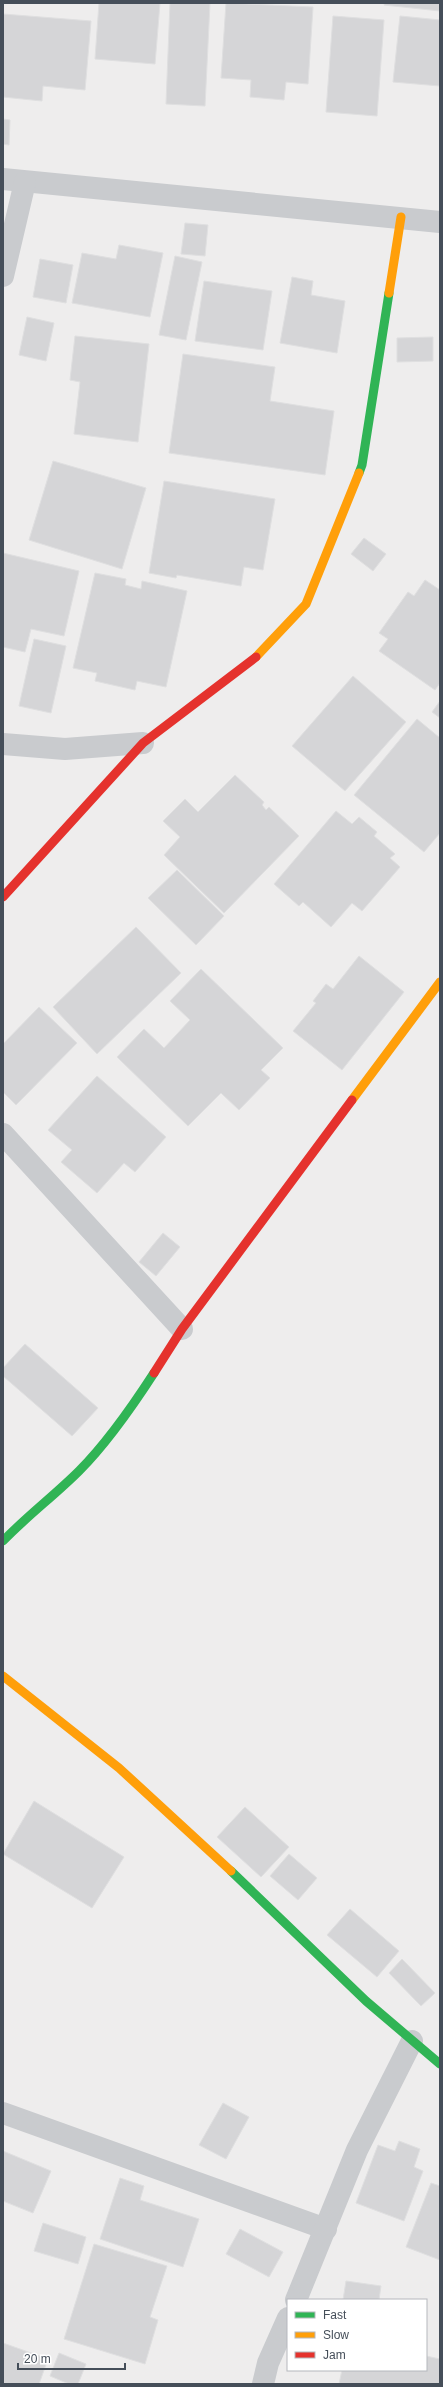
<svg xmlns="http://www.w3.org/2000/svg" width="443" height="2387" viewBox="0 0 443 2387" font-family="Arial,sans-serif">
<rect width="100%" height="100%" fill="#eeeded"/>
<!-- building -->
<g fill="#d5d5d7" stroke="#dfdfe0">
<path d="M 99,3 L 160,3 L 155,64 L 95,59 Z"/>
<path d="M 170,3 L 210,3 L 205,106 L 166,104 Z"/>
<path d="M 226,3 L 313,7 L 308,84 L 286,82 L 284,100 L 250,97 L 251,80 L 221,78 Z"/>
<path d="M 385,3 L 440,3 L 440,11 L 384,5 Z"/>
<path d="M 3,14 L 91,21 L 85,90 L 43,86 L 42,101 L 3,97 Z"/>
<path d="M 333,16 L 384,20 L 377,116 L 326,112 Z"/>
<path d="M 400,16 L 440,20 L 440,86 L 393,82 Z"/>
<path d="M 3,119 L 10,120 L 9,145 L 3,144 Z"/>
<path d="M 185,223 L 208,225 L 205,256 L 181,254 Z"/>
<path d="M 119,245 L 163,253 L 150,317 L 72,303 L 82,253 L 116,259 Z"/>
<path d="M 175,256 L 202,262 L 186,340 L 159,335 Z"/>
<path d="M 40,259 L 73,265 L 66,303 L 33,297 Z"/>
<path d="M 292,277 L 313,281 L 311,295 L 345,301 L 337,353 L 280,343 Z"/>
<path d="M 204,281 L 272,291 L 263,350 L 195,341 Z"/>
<path d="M 27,317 L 54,323 L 46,361 L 19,355 Z"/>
<path d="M 75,336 L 149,344 L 138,442 L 74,434 L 80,382 L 70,380 Z"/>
<path d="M 433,337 L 433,361 L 397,362 L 397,338 Z"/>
<path d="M 183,354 L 275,367 L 270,401 L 334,411 L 325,475 L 169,453 Z"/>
<path d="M 53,461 L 146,488 L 122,569 L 29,540 Z"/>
<path d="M 164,481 L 275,499 L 263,570 L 244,567 L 241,586 L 177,575 L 176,578 L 149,573 Z"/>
<path d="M 364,538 L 386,554 L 373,571 L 351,554 Z"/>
<path d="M 3,553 L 79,571 L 64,636 L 31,629 L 25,652 L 3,647 Z"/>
<path d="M 95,573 L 126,579 L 125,585 L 141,589 L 142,581 L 187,591 L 166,687 L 137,681 L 135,690 L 95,681 L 97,673 L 73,668 Z"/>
<path d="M 425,580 L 440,590 L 440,683 L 435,690 L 379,651 L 388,639 L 379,633 L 408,592 L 414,596 Z"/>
<path d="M 34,639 L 66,646 L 51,713 L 19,706 Z"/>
<path d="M 353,676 L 406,722 L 345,791 L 292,746 Z"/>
<path d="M 440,701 L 440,718 L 432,712 Z"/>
<path d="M 417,719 L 440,738 L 440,833 L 424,852 L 354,795 Z"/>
<path d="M 235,775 L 264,802 L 262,805 L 266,810 L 269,807 L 299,836 L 224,913 L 164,855 L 180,837 L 163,821 L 185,799 L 198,812 Z"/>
<path d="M 336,811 L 352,824 L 359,817 L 377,832 L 374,836 L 395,854 L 390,858 L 400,867 L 362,911 L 352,903 L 331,927 L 303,902 L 299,906 L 274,884 Z"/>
<path d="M 177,870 L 224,916 L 196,945 L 148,898 Z"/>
<path d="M 136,927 L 181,973 L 97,1054 L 53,1007 Z"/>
<path d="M 359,956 L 404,992 L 342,1070 L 293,1031 L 316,1003 L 313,1001 L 326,984 L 333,989 Z"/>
<path d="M 201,969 L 283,1048 L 261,1070 L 270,1078 L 239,1110 L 221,1093 L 188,1126 L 117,1057 L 144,1029 L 164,1048 L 190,1020 L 170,1001 Z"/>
<path d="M 39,1007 L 77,1043 L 16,1105 L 3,1092 L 3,1044 Z"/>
<path d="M 97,1076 L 166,1137 L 135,1172 L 124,1163 L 97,1193 L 61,1162 L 72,1150 L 48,1130 Z"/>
<path d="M 163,1233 L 180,1247 L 156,1276 L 139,1262 Z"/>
<path d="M 25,1344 L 98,1408 L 72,1436 L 3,1376 L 3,1368 Z"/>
<path d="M 34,1801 L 124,1857 L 92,1908 L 3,1854 Z"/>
<path d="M 245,1807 L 289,1847 L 261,1877 L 217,1837 Z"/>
<path d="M 289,1854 L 317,1878 L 298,1900 L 270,1876 Z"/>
<path d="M 350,1909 L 399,1951 L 377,1977 L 327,1935 Z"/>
<path d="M 402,1959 L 435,1993 L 421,2006 L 389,1973 Z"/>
<path d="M 223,2103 L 249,2117 L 226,2159 L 199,2145 Z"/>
<path d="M 399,2141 L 420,2149 L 414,2167 L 423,2171 L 404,2221 L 356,2203 L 378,2145 L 395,2151 Z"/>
<path d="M 3,2151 L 51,2171 L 33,2213 L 3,2201 Z"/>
<path d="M 120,2178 L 144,2186 L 140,2200 L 199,2219 L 183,2267 L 100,2239 Z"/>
<path d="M 431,2183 L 440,2186 L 440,2260 L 406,2247 Z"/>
<path d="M 43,2223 L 86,2237 L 78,2264 L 34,2251 Z"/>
<path d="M 240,2229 L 283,2252 L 269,2277 L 226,2254 Z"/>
<path d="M 94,2244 L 167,2266 L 150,2317 L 158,2320 L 145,2364 L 64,2339 Z"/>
<path d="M 346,2281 L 381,2286 L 379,2300 L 343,2300 Z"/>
<path d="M 3,2343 L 48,2359 L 39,2384 L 3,2384 Z"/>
<path d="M 59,2353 L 86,2364 L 78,2384 L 69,2384 L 50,2376 Z"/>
<path d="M 426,2356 L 440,2359 L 440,2384 L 339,2384 L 342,2370 L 426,2370 Z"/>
</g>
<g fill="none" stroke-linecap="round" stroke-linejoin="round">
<!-- street -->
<g stroke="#c9cbce" stroke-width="22">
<path d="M 3,179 L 440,222"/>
<path d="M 3,276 L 25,182"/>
<path d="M 3,744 L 65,749 L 143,743"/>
<path d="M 3,1134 L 182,1329"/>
<path d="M 3,2113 L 326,2229"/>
<path d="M 296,2300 L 357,2150 L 412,2041"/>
<path d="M 263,2384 L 268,2363 L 288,2318"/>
</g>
<!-- fast -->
<g stroke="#30b455" stroke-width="9">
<path d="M 359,473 L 362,465 L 389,293"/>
<path d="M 3,1541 C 27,1516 55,1495 79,1471 C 108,1442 132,1407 154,1373"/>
<path d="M 231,1871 L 366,2001 L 440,2064"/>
</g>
<!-- slow -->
<g stroke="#ff9f0a" stroke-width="9">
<path d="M 389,293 L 401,217"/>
<path d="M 256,657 L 306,604 L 359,473"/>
<path d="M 352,1100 L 440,982"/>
<path d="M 3,1676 L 119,1768 L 231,1871"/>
</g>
<!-- jam -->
<g stroke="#e5322d" stroke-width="9">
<path d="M 3,897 L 143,743 L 256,657"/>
<path d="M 154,1373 L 182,1329 L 352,1100"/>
</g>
</g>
<!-- border -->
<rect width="443" height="2387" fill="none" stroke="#454e59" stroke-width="8"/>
<!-- legend -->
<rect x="287" y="2299" width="140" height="72" fill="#ffffff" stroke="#b5b8bd"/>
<rect x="295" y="2312" width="20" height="6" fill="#30b455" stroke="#b5b8bd"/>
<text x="323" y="2319" font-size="12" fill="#454e59">Fast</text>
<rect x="295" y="2332" width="20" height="6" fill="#ff9f0a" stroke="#b5b8bd"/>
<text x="323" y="2339" font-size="12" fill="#454e59">Slow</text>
<rect x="295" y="2352" width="20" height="6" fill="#e5322d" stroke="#b5b8bd"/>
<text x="323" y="2359" font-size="12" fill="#454e59">Jam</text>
<!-- scale -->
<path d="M18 2363v6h107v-6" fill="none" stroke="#454e59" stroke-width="2"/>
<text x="24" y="2363" font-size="12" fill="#454e59" stroke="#ffffff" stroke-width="3" paint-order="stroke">20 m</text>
</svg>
